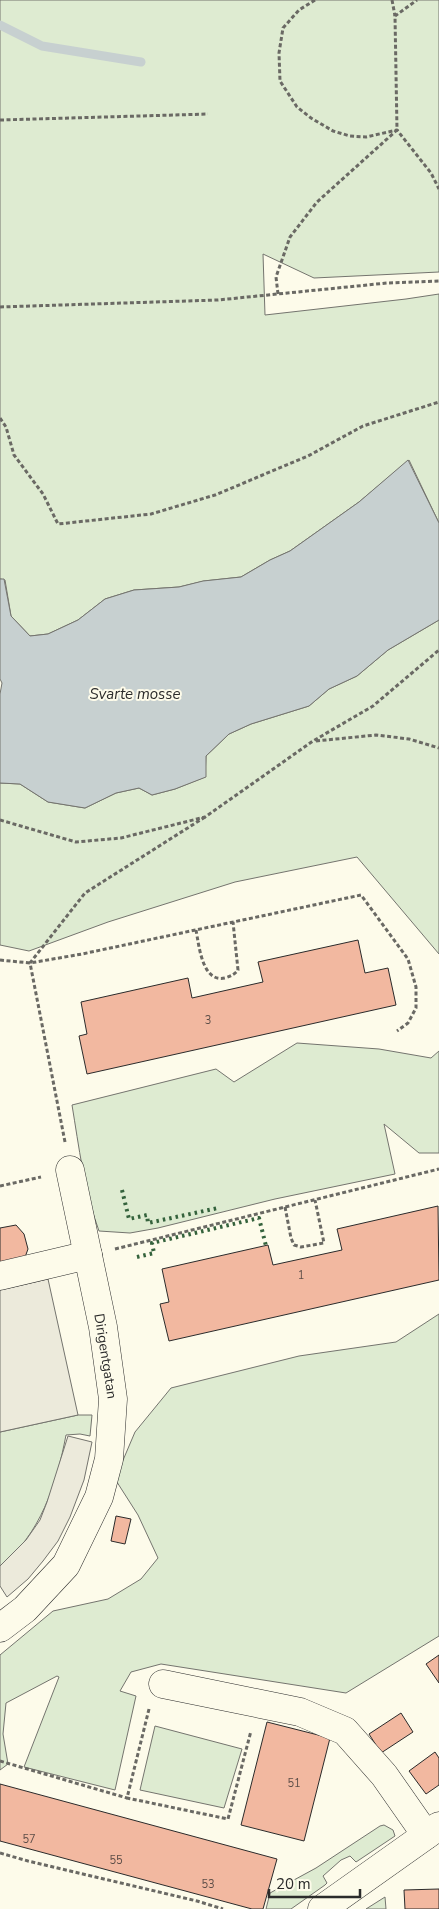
<svg xmlns="http://www.w3.org/2000/svg" width="439" height="1909" viewBox="0 0 439 1909" font-family="'Nunito Sans',sans-serif">
<rect width="100%" height="100%" fill="#fdfbea"/>
<!-- green -->
<g fill="#deebd1" stroke="#74746e">
<path d="M 0,0 L 439,0 L 439,272 L 314,278 L 263,254 L 265,315 L 406,299 L 439,294 L 439,523 L 409,460 L 359,502 L 290,551 L 270,560 L 241,577 L 204,581 L 179,587 L 134,590 L 105,599 L 78,620 L 48,634 L 30,636 L 11,616 L 5,580 L 0,579 Z"/>
<path d="M 439,620 L 439,954 L 357,857 L 235,882 L 108,922 L 29,951 L 0,945 L 0,783 L 20,784 L 48,802 L 85,808 L 116,793 L 139,788 L 152,795 L 175,789 L 205,777 L 206,756 L 229,734 L 251,724 L 309,706 L 329,689 L 357,676 L 388,650 Z"/>
<path d="M 297,1043 L 379,1049 L 431,1058 L 439,1051 L 439,1153 L 419,1153 L 384,1124 L 395,1174 L 275,1199 L 158,1228 L 130,1233 L 99,1231 C 84,1190 79,1147 72,1105 L 216,1069 L 234,1082 Z"/>
<path d="M 439,1314 L 439,1636 L 346,1693 L 161,1664 L 131,1672 L 120,1691 L 136,1696 L 115,1790 L 24,1767 L 59,1677 L 57,1676 L 6,1703 L 3,1734 L 8,1764 L 0,1770 L 0,1655 L 53,1611 L 108,1599 L 141,1579 L 158,1558 L 138,1515 L 115,1479 L 135,1432 L 171,1388 L 299,1356 L 396,1342 Z"/>
<path d="M 78,1415 L 92,1415 L 90,1436 L 80,1434 L 66,1435 C 57,1483 40,1536 0,1566 L 0,1432 Z"/>
<path d="M 155,1726 L 242,1749 L 224,1808 L 140,1790 Z"/>
<path d="M 384,1825 L 393,1830 L 395,1836 L 356,1862 L 350,1856 L 341,1860 L 323,1876 L 327,1883 L 325,1885 L 291,1909 L 266,1909 L 270,1893 L 316,1868 L 380,1826 Z"/>
<path d="M 385,1897 L 386,1909 L 366,1909 Z"/>
</g>
<!-- parking -->
<g fill="#eceadb" stroke="#74746e">
<path d="M 48,1279 L 78,1415 L 0,1432 L 0,1290 Z"/>
<path d="M 68,1436 L 92,1442 L 84,1480 L 70,1517 L 58,1541 L 43,1561 L 28,1579 L 7,1597 L 0,1586 L 0,1566 L 26,1540 L 40,1520 L 47,1502 Z"/>
</g>
<!-- water -->
<path fill="#c7d0d0" stroke="#74746e" d="M 408,460 L 439,523 L 439,620 L 388,650 L 357,676 L 329,689 L 309,706 L 251,724 L 229,734 L 206,756 L 206,777 L 175,789 L 152,795 L 139,788 L 116,793 L 85,808 L 48,802 L 20,784 L 0,783 L 0,694 L 2,683 L 0,679 L 0,579 L 4,579 L 11,616 L 30,636 L 48,634 L 78,620 L 105,599 L 134,590 L 179,587 L 203,581 L 241,577 L 270,560 L 290,551 L 359,502 Z"/>
<g fill="none" stroke-linecap="round" stroke-linejoin="round">
<!-- stream -->
<path stroke="#c7d0d0" stroke-width="9" d="M 0,25 L 42,46 L 141,62"/>
</g>
<!-- building -->
<g fill="#f2b8a0" stroke="#2b2b2b">
<path d="M 358,940 L 365,973 L 388,968 L 396,1005 L 87,1074 L 79,1036 L 87,1034 L 81,1002 L 188,978 L 192,998 L 263,982 L 258,962 Z"/>
<path d="M 438,1206 L 439,1280 L 169,1341 L 160,1304 L 169,1302 L 162,1269 L 268,1245 L 273,1265 L 342,1250 L 337,1229 Z"/>
<path d="M 16,1225 L 24,1234 L 28,1249 L 24,1260 L 0,1265 L 0,1228 Z"/>
<path d="M 116,1516 L 131,1519 L 125,1544 L 111,1541 Z"/>
<path d="M 439,1655 L 439,1683 L 426,1664 Z"/>
<path d="M 401,1713 L 413,1732 L 381,1753 L 369,1734 Z"/>
<path d="M 267,1722 L 330,1738 L 304,1841 L 241,1825 Z"/>
<path d="M 435,1752 L 439,1758 L 439,1785 L 426,1794 L 409,1771 Z"/>
<path d="M 0,1784 L 277,1859 L 263,1909 L 252,1909 L 0,1841 Z"/>
<path d="M 439,1889 L 439,1909 L 405,1909 L 404,1890 Z"/>
</g>
<g fill="none" stroke-linecap="round" stroke-linejoin="round">
<!-- minor casing -->
<g stroke="#2b2b2b" stroke-width="29">
<g id="minor">
<path d="M 0,1276 L 88,1255"/>
<path d="M 0,1628 L 25,1609 L 66,1565 L 99,1497 L 109,1459 L 113,1399 L 103,1327 L 70,1170"/>
<path d="M 163,1684 L 300,1712 L 345,1731 L 384,1775 L 426,1835"/>
<path d="M 322,1909 L 439,1826"/>
</g>
</g>
<!-- path -->
<g stroke="#6a6964" stroke-width="3" stroke-dasharray="4 2.5" stroke-linecap="butt">
<path d="M 315,0 L 299,10 L 283,28 L 279,53 L 280,81 L 297,107 L 311,118 L 333,131 L 350,136 L 366,137 L 397,130 L 431,173 L 439,189"/>
<path d="M 392,0 L 395,16"/>
<path d="M 0,120 L 208,114"/>
<path d="M 278,294 L 276,277 L 290,237 L 317,202 L 397,130 L 395,16 L 417,0"/>
<path d="M 0,307 L 218,300 L 387,283 L 439,281"/>
<path d="M 0,418 L 6,427 L 14,455 L 43,494 L 58,524 L 151,514 L 215,495 L 308,456 L 363,426 L 439,402"/>
<path d="M 316,741 L 376,735 L 409,739 L 439,748"/>
<path d="M 0,820 L 76,842 L 121,838 L 205,817 L 313,741 L 373,706 L 439,650"/>
<path d="M 196,930 C 199,945 202,983 225,978 C 231,976 235,974 238,970 L 233,922"/>
<path d="M 0,960 L 30,963 L 82,954 L 361,895 L 408,959 L 416,987 L 416,1008 L 408,1023 L 397,1031"/>
<path d="M 65,1142 L 30,963 L 85,893 L 205,817"/>
<path d="M 0,1186 L 41,1177"/>
<path d="M 285,1207 L 291,1238 L 294,1245 L 301,1247 L 324,1243 L 315,1200"/>
<path d="M 115,1249 L 439,1169"/>
<path d="M 149,1709 L 127,1798 L 228,1819 L 251,1731"/>
<path d="M 0,1761 L 127,1798"/>
<path d="M 0,1853 L 28,1861 L 197,1901 L 223,1909"/>
</g>
<!-- minor -->
<use href="#minor" stroke="#fdfbea" stroke-width="28"/>
<!-- hedge -->
<g stroke="#34623c" stroke-width="4" stroke-dasharray="2.5 4" stroke-linecap="butt">
<path d="M 122,1190 L 129,1219 L 147,1215 L 148,1223 L 218,1208"/>
<path d="M 137,1257 L 154,1253 L 152,1243 L 259,1218 L 266,1246"/>
</g>
</g>
<g text-anchor="middle" stroke-width="4" stroke-linejoin="round" paint-order="stroke">
<!-- number labels -->
<g font-size="11" fill="#5d4e48">
<text x="208" y="1024">3</text>
<text x="301" y="1279">1</text>
<text x="294" y="1787">51</text>
<text x="29" y="1843">57</text>
<text x="116" y="1864">55</text>
<text x="208" y="1888">53</text>
</g>
<!-- street labels -->
<g font-size="14" fill="#2b2b2b" stroke="#fdfbea">
<text transform="translate(106 1356) rotate(81)" y="5">Dirigentgatan</text>
</g>
<!-- water labels -->
<g font-size="15" font-style="italic" fill="#2b2b2b" stroke="#fdfbea">
<text x="135" y="699">Svarte mosse</text>
</g>
</g>
<!-- scale -->
<path d="M269 1889v8h91v-8" fill="none" stroke="#2b2b2b" stroke-width="2.5"/>
<text x="276" y="1889" font-size="15" fill="#2b2b2b" stroke="#fdfbea" stroke-width="4" paint-order="stroke">20 m</text>
</svg>
